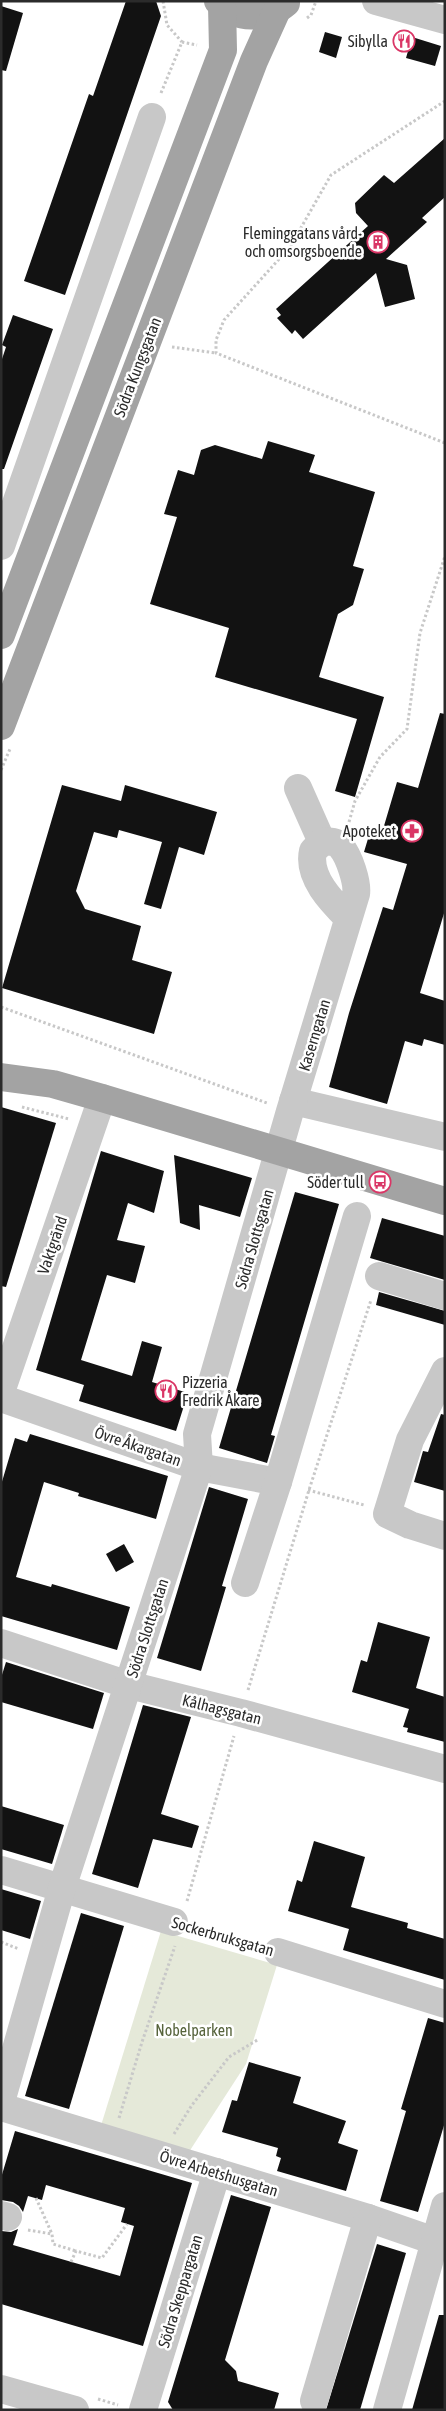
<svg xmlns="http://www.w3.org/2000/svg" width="446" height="2411" viewBox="0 0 446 2411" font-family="'Asap Condensed',sans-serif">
<rect width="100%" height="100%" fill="#fff"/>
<!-- green -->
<path fill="#e5e9d9" d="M 161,1931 L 277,1965 L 246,2064 L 187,2155 L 99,2132 Z"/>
<!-- building -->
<g fill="#121212">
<path d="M 126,1 L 156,1 L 161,16 L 65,295 L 24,281 L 89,94 L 93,96 Z"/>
<path d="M 1,6 L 23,13 L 6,71 L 1,70 Z"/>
<path d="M 325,32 L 342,37 L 336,58 L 319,52 Z"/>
<path d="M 412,37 L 441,46 L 435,66 L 406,58 Z"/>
<path d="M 445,138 L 445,197 L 422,218 L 427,222 L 386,259 L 407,265 L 415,299 L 385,307 L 376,273 L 303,339 L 295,330 L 292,334 L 277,318 L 281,315 L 276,309 L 368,226 L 356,213 L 355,203 L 384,175 L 394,183 Z"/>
<path d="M 13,315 L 53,329 L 4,469 L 1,469 L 1,362 L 6,347 L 2,345 Z"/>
<path d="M 268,441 L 315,455 L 309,472 L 375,492 L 353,566 L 364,569 L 353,605 L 338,614 L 319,677 L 384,697 L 355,797 L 335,791 L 357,719 L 215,677 L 229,628 L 150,604 L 177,517 L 164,514 L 178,470 L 194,475 L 201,450 L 215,445 L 262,459 Z"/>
<path d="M 440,713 L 445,714 L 445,910 L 420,993 L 445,1001 L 445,1045 L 424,1039 L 422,1046 L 405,1041 L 387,1104 L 329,1087 L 349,1013 L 383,907 L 393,910 L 407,864 L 364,852 L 370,832 L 381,836 L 397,782 L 418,788 Z"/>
<path d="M 62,785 L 121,801 L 125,785 L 217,812 L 204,855 L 179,847 L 161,909 L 144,904 L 162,842 L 119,830 L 117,838 L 94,832 L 76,891 L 85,909 L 141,926 L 132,960 L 172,972 L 154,1034 L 2,988 Z"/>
<path d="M 1,1107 L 56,1123 L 6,1287 L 1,1286 Z"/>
<path d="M 101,1151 L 164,1171 L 154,1213 L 128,1203 L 117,1240 L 145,1246 L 135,1283 L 107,1275 L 81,1360 L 132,1376 L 142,1341 L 162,1347 L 152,1382 L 188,1393 L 176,1431 L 79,1401 L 84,1385 L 36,1370 Z"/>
<path d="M 174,1155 L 252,1178 L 240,1217 L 199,1205 L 200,1230 L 180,1223 Z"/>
<path d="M 295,1192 L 339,1204 L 271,1435 L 275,1436 L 267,1463 L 219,1448 Z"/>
<path d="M 382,1218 L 445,1236 L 445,1280 L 370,1258 Z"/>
<path d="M 379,1292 L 445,1311 L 445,1325 L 376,1305 Z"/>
<path d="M 441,1414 L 445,1415 L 445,1491 L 414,1482 L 423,1451 L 428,1452 Z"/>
<path d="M 30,1434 L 168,1476 L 156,1519 L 78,1496 L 79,1493 L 44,1482 L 16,1577 L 51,1587 L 52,1584 L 130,1607 L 117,1650 L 1,1616 L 1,1485 L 15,1438 L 27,1442 Z"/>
<path d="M 209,1487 L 248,1499 L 222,1586 L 226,1587 L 201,1671 L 157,1658 Z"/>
<path d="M 124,1544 L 134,1562 L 116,1572 L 106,1554 Z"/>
<path d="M 378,1622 L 430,1637 L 416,1688 L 445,1697 L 445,1742 L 407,1732 L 408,1728 L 403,1727 L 409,1709 L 352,1692 L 361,1660 L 367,1662 Z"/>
<path d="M 6,1662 L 104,1693 L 93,1729 L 1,1702 L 1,1678 Z"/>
<path d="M 143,1705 L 191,1717 L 161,1814 L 199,1826 L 192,1848 L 153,1839 L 138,1888 L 92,1874 Z"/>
<path d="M 1,1806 L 64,1825 L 52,1864 L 1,1849 Z"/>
<path d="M 314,1841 L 365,1857 L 351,1907 L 408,1923 L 407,1928 L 445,1939 L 445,1980 L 343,1950 L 349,1929 L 288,1911 L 297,1880 L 302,1882 Z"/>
<path d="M 1,1889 L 41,1901 L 30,1939 L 1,1930 Z"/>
<path d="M 81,1913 L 124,1926 L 69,2109 L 25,2096 Z"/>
<path d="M 428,2018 L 445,2023 L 445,2122 L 418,2212 L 380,2201 L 406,2111 L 401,2109 Z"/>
<path d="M 249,2062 L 301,2077 L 293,2103 L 346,2121 L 338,2143 L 358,2150 L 346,2191 L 277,2171 L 281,2158 L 276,2156 L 278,2148 L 222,2132 L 232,2100 L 237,2101 Z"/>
<path d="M 15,2131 L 192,2183 L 143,2346 L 1,2304 L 1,2231 L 11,2232 L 18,2229 L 13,2245 L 120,2276 L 134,2226 L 121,2222 L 125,2208 L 46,2185 L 42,2200 L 28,2196 L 23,2212 L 19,2206 L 13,2202 L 1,2200 L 1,2178 Z"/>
<path d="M 231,2195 L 271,2207 L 225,2360 L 236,2371 L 238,2381 L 279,2393 L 274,2410 L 173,2410 L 168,2402 Z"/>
<path d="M 377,2244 L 406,2253 L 360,2410 L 326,2410 Z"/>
<path d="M 439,2315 L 445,2315 L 445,2410 L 412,2410 Z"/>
</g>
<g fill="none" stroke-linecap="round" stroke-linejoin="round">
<!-- path -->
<g stroke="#c8c8c8" stroke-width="3" stroke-dasharray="2.5 2.5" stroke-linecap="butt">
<path d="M 163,1 L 167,25 L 182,42"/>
<path d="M 307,18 L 311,15 L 316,1"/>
<path d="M 161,93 L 182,42 L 197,45"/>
<path d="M 445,101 L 331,175 L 290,247 L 224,320 L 216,340 L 216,353 L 445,443"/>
<path d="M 172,347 L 216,353"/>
<path d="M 1,770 L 10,749"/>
<path d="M 349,822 L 355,801 L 380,757 L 407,729 L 420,633 L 445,556"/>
<path d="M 1,1007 L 267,1103"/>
<path d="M 22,1107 L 69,1119"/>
<path d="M 308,1490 L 364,1505"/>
<path d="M 248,1690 L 309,1490 L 371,1300"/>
<path d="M 187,1901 L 234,1736"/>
<path d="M 199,1927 L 255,1945"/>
<path d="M 1,1942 L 19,1949"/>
<path d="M 119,2118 L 142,2042 L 175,1946"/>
<path d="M 174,2134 L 192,2105 L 229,2057 L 259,2039"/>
<path d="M 36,2198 L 52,2234 L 53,2244 L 76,2251"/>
<path d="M 28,2230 L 52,2234"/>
<path d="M 71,2262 L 76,2251 L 102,2258 L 127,2224"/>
<path d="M 98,2399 L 118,2405"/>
</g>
<!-- minor -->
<g stroke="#c8c8c8" stroke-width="28">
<path d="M 376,1 L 445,20"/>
<path d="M 1,546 L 152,117"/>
<path d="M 298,788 L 322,842"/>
<path d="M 293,1101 L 445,1137"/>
<path d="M 379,1276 L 445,1296"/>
<path d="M 445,1371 L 410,1440 L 387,1514 L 410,1525 L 445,1536"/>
<path d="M 1,1392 L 102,1098"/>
<path d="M 1,1398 L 199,1467 L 278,1482"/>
<path d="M 245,1583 L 278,1482 L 357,1216"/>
<path d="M 1,1643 L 129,1685 L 241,1713 L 445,1769"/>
<path d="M 1,1870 L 174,1922"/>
<path d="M 278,1952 L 445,2004"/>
<path d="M 1,2102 L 62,1888 L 199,1467 L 197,1434 L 290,1111 L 356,894 C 358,883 349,856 341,847 C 337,841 329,841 322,842 L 313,851 C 307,877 332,902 348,918"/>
<path d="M 1,2107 L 368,2218 L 423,2237 L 436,2238"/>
<path d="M 1,2215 L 8,2217"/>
<path d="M 1,2389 L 75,2410"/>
<path d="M 314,2401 L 368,2218"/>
<path d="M 143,2410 L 217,2172"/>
<path d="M 387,2410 L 445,2206"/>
</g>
<!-- major -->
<g stroke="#a3a3a3" stroke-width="28">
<path d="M 218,1 C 237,20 266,20 286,3"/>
<path d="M 1,635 L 223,50 L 222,5"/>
<path d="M 1,726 L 254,61 L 277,10"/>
<path d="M 1,1077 L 53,1084 L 102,1098 L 445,1201"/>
</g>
</g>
<!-- icons -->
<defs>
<g id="restaurant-ring" transform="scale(1.125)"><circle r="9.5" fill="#fff" stroke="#da3666" stroke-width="1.5"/><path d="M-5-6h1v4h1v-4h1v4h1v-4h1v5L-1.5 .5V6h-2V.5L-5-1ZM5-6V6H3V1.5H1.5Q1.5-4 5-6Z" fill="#da3666"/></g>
<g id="building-ring" transform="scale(1.125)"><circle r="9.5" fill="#fff" stroke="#da3666" stroke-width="1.5"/><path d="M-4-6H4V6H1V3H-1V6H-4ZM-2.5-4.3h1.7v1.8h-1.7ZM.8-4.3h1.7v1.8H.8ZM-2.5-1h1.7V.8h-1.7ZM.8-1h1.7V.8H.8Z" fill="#da3666"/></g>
<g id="pharmacy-ring" transform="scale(1.125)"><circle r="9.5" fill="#fff" stroke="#da3666" stroke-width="1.5"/><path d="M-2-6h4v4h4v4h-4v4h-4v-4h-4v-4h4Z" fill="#da3666"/></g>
<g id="bus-ring" transform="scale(1.125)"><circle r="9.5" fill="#fff" stroke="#da3666" stroke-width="1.5"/><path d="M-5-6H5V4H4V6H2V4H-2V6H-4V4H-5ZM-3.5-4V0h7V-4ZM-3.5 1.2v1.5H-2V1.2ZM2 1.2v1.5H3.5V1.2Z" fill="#da3666"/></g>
</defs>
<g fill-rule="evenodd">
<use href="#restaurant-ring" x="404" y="41"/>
<use href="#building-ring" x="378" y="242"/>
<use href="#pharmacy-ring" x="412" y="831"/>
<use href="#bus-ring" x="380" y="1182"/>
<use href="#restaurant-ring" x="166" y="1391"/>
</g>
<g text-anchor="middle" stroke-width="5" stroke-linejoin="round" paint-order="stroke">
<!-- poi labels -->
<g font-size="16" fill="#2b2b2b" stroke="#fff" text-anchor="end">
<text x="388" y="47">Sibylla</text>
<text x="362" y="239">Fleminggatans vård-<tspan x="362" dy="18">och omsorgsboende</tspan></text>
<text x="396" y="837">Apoteket</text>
<text x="364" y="1188">Söder tull</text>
<text x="182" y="1388" text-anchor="start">Pizzeria<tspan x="182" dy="18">Fredrik Åkare</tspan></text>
</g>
<!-- street labels -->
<g font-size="16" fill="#2b2b2b" stroke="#fff">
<text transform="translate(137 367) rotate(-69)" y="6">Södra Kungsgatan</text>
<text transform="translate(314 1035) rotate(-73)" y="6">Kaserngatan</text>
<text transform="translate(254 1239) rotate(-74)" y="6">Södra Slottsgatan</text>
<text transform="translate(52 1245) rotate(-71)" y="6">Vaktgränd</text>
<text transform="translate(138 1446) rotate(19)" y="6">Övre Åkargatan</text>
<text transform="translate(147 1628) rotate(-72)" y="6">Södra Slottsgatan</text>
<text transform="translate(222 1709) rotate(14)" y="6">Kålhagsgatan</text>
<text transform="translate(223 1936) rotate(16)" y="6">Sockerbruksgatan</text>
<text transform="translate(219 2173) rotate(17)" y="6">Övre Arbetshusgatan</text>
<text transform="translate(180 2291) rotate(-73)" y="6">Södra Skeppargatan</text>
</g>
<!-- park labels -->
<g font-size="16" fill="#57643c" stroke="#fff">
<text x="194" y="2036">Nobelparken</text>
</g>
</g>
<!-- border -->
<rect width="446" height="2411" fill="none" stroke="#2b2b2b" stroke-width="5"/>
</svg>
